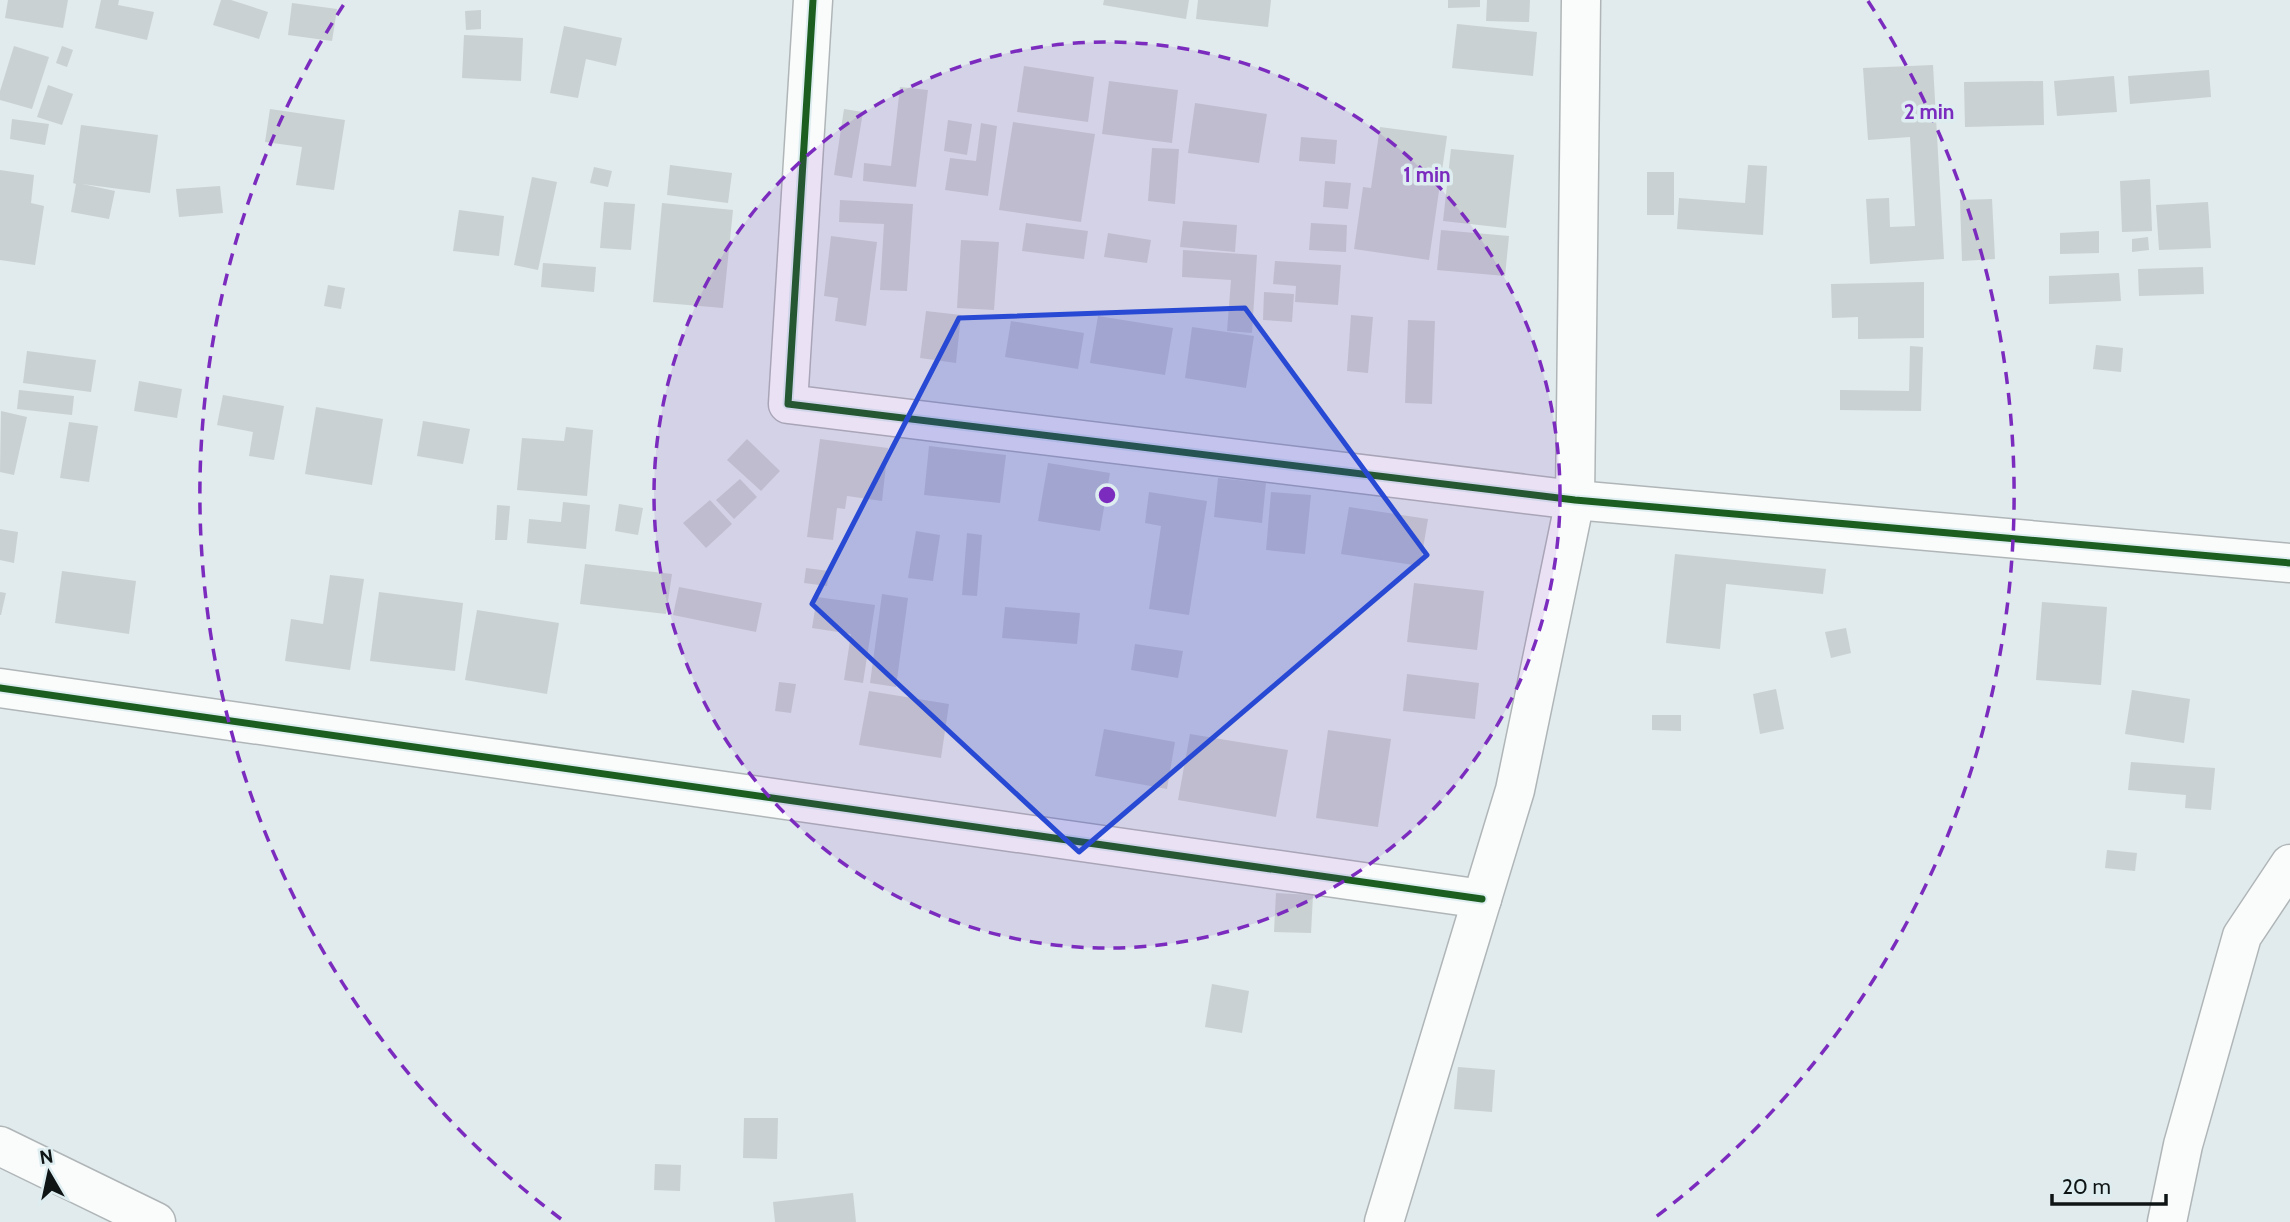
<svg xmlns="http://www.w3.org/2000/svg" width="2290" height="1222" viewBox="0 0 2290 1222" font-family="Cabin,sans-serif">
<rect width="100%" height="100%" fill="#e1eaec"/>
<!-- building -->
<g fill="#cad1d2">
<path d="M 8,0 L 68,0 L 63,28 L 5,18 Z"/>
<path d="M 101,0 L 119,0 L 118,5 L 154,12 L 147,40 L 95,28 Z"/>
<path d="M 221,0 L 231,0 L 268,12 L 259,39 L 213,25 Z"/>
<path d="M 1104,0 L 1189,0 L 1186,19 L 1103,5 Z"/>
<path d="M 1198,0 L 1271,0 L 1268,27 L 1196,19 Z"/>
<path d="M 1448,0 L 1480,0 L 1480,7 L 1448,8 Z"/>
<path d="M 1487,0 L 1530,0 L 1529,22 L 1486,21 Z"/>
<path d="M 292,3 L 337,9 L 332,41 L 288,35 Z"/>
<path d="M 481,10 L 481,29 L 466,30 L 465,11 Z"/>
<path d="M 1457,24 L 1537,32 L 1533,76 L 1452,68 Z"/>
<path d="M 564,26 L 622,38 L 616,66 L 586,59 L 578,98 L 550,93 Z"/>
<path d="M 464,35 L 523,38 L 521,81 L 462,78 Z"/>
<path d="M 14,46 L 49,57 L 32,109 L 0,100 L 0,91 Z"/>
<path d="M 62,46 L 73,50 L 67,67 L 56,63 Z"/>
<path d="M 1933,65 L 1944,259 L 1870,264 L 1866,199 L 1889,198 L 1890,227 L 1915,226 L 1910,137 L 1868,140 L 1863,68 Z"/>
<path d="M 1024,66 L 1094,77 L 1088,122 L 1017,112 Z"/>
<path d="M 2209,70 L 2211,97 L 2130,104 L 2128,76 Z"/>
<path d="M 2114,76 L 2117,112 L 2057,116 L 2054,81 Z"/>
<path d="M 1109,81 L 1178,90 L 1172,143 L 1102,134 Z"/>
<path d="M 2043,81 L 2044,125 L 1965,127 L 1964,82 Z"/>
<path d="M 48,85 L 73,94 L 62,125 L 37,117 Z"/>
<path d="M 900,87 L 928,90 L 916,187 L 863,181 L 864,163 L 891,166 Z"/>
<path d="M 1195,103 L 1267,114 L 1259,163 L 1188,153 Z"/>
<path d="M 270,109 L 345,120 L 334,190 L 296,185 L 302,147 L 265,142 Z"/>
<path d="M 844,109 L 863,112 L 852,178 L 834,175 Z"/>
<path d="M 12,119 L 49,124 L 45,145 L 10,139 Z"/>
<path d="M 948,120 L 972,124 L 967,155 L 944,151 Z"/>
<path d="M 1013,122 L 1095,134 L 1081,222 L 999,210 Z"/>
<path d="M 981,123 L 997,126 L 988,196 L 945,190 L 950,158 L 976,161 Z"/>
<path d="M 81,125 L 158,135 L 150,193 L 82,184 L 115,191 L 109,219 L 71,212 L 76,184 L 73,183 Z"/>
<path d="M 1380,127 L 1447,136 L 1429,260 L 1354,249 L 1363,187 L 1371,188 Z"/>
<path d="M 1301,137 L 1337,140 L 1335,164 L 1299,161 Z"/>
<path d="M 1152,148 L 1179,149 L 1175,204 L 1148,201 Z"/>
<path d="M 1451,149 L 1514,155 L 1506,228 L 1443,221 Z"/>
<path d="M 670,165 L 732,173 L 728,203 L 667,195 Z"/>
<path d="M 1748,165 L 1767,166 L 1763,235 L 1677,229 L 1679,198 L 1745,203 Z"/>
<path d="M 594,167 L 612,171 L 608,187 L 590,183 Z"/>
<path d="M 0,170 L 34,175 L 31,203 L 44,206 L 35,265 L 0,260 Z"/>
<rect x="1647" y="172" width="27" height="43"/>
<path d="M 532,177 L 557,182 L 538,270 L 514,265 Z"/>
<path d="M 2150,179 L 2152,231 L 2122,232 L 2120,181 Z"/>
<path d="M 1325,181 L 1351,183 L 1348,209 L 1323,207 Z"/>
<path d="M 220,186 L 223,213 L 179,217 L 176,189 Z"/>
<path d="M 1992,199 L 1995,259 L 1962,261 L 1960,200 Z"/>
<path d="M 840,200 L 913,204 L 907,291 L 880,290 L 884,224 L 839,222 Z"/>
<path d="M 604,202 L 635,204 L 631,250 L 600,248 Z"/>
<path d="M 2208,202 L 2211,248 L 2159,250 L 2156,205 Z"/>
<path d="M 662,203 L 733,210 L 723,308 L 653,302 Z"/>
<path d="M 459,210 L 504,216 L 499,256 L 453,251 Z"/>
<path d="M 1183,221 L 1237,225 L 1235,252 L 1180,247 Z"/>
<path d="M 1026,223 L 1088,231 L 1084,259 L 1022,251 Z"/>
<path d="M 1311,223 L 1347,225 L 1346,252 L 1309,250 Z"/>
<path d="M 1441,230 L 1509,236 L 1505,276 L 1437,270 Z"/>
<path d="M 2099,231 L 2099,253 L 2060,254 L 2060,233 Z"/>
<path d="M 1108,233 L 1151,240 L 1147,263 L 1104,257 Z"/>
<path d="M 831,236 L 877,242 L 866,326 L 835,321 L 838,298 L 824,296 Z"/>
<path d="M 2148,237 L 2149,250 L 2132,252 L 2132,239 Z"/>
<path d="M 961,240 L 999,242 L 994,310 L 957,308 Z"/>
<path d="M 1183,250 L 1257,255 L 1252,333 L 1227,331 L 1231,280 L 1182,277 Z"/>
<path d="M 1275,261 L 1341,265 L 1338,305 L 1295,302 L 1296,286 L 1273,284 Z"/>
<path d="M 543,263 L 596,267 L 594,292 L 541,287 Z"/>
<path d="M 2203,267 L 2204,294 L 2139,296 L 2138,269 Z"/>
<path d="M 2119,273 L 2121,301 L 2049,304 L 2049,276 Z"/>
<path d="M 1924,282 L 1924,338 L 1858,339 L 1858,317 L 1832,318 L 1831,284 Z"/>
<path d="M 328,285 L 345,288 L 341,309 L 324,306 Z"/>
<path d="M 1264,292 L 1294,294 L 1292,322 L 1263,320 Z"/>
<path d="M 926,311 L 961,315 L 956,363 L 920,358 Z"/>
<path d="M 1351,315 L 1373,317 L 1368,373 L 1347,371 Z"/>
<path d="M 1098,316 L 1173,328 L 1165,375 L 1090,363 Z"/>
<path d="M 1408,320 L 1435,321 L 1432,404 L 1405,403 Z"/>
<path d="M 1011,321 L 1084,333 L 1078,369 L 1005,357 Z"/>
<path d="M 1192,327 L 1254,336 L 1246,388 L 1185,378 Z"/>
<path d="M 2096,345 L 2123,348 L 2121,372 L 2093,369 Z"/>
<path d="M 1910,346 L 1923,347 L 1921,411 L 1840,410 L 1840,390 L 1909,391 Z"/>
<path d="M 27,351 L 96,360 L 91,392 L 23,383 Z"/>
<path d="M 139,381 L 182,389 L 177,418 L 134,411 Z"/>
<path d="M 19,390 L 74,396 L 72,415 L 17,409 Z"/>
<path d="M 223,395 L 284,406 L 274,460 L 249,456 L 253,432 L 217,425 Z"/>
<path d="M 316,407 L 383,419 L 372,485 L 305,474 Z"/>
<path d="M 1,411 L 27,417 L 14,475 L 0,472 Z"/>
<path d="M 423,421 L 470,429 L 463,464 L 417,456 Z"/>
<path d="M 69,422 L 98,426 L 89,482 L 60,478 Z"/>
<path d="M 566,427 L 593,430 L 587,496 L 517,490 L 522,438 L 564,441 Z"/>
<path d="M 747,439 L 780,471 L 761,491 L 727,460 Z"/>
<path d="M 820,439 L 888,448 L 882,501 L 847,496 L 845,509 L 837,508 L 833,540 L 807,537 Z"/>
<path d="M 929,446 L 1006,455 L 1000,503 L 924,495 Z"/>
<path d="M 1048,463 L 1110,473 L 1100,531 L 1038,521 Z"/>
<path d="M 1218,478 L 1266,483 L 1262,523 L 1214,517 Z"/>
<path d="M 740,479 L 757,497 L 734,519 L 716,500 Z"/>
<path d="M 1149,492 L 1207,501 L 1189,615 L 1149,609 L 1161,526 L 1145,523 Z"/>
<path d="M 1271,492 L 1311,495 L 1305,554 L 1266,550 Z"/>
<path d="M 710,500 L 732,524 L 706,548 L 683,523 Z"/>
<path d="M 563,502 L 590,505 L 586,549 L 527,543 L 529,519 L 561,522 Z"/>
<path d="M 619,504 L 643,508 L 638,535 L 615,531 Z"/>
<path d="M 497,505 L 510,506 L 507,540 L 495,540 Z"/>
<path d="M 1349,507 L 1428,519 L 1420,566 L 1341,554 Z"/>
<path d="M 0,529 L 18,532 L 14,563 L 0,560 Z"/>
<path d="M 916,531 L 940,535 L 933,581 L 908,578 Z"/>
<path d="M 967,533 L 982,535 L 977,596 L 962,595 Z"/>
<path d="M 1675,554 L 1826,569 L 1823,594 L 1726,584 L 1720,649 L 1666,643 Z"/>
<path d="M 585,564 L 672,574 L 666,614 L 580,604 Z"/>
<path d="M 806,568 L 829,571 L 827,586 L 804,583 Z"/>
<path d="M 62,571 L 136,581 L 129,634 L 55,623 Z"/>
<path d="M 330,575 L 364,579 L 350,670 L 285,661 L 291,619 L 323,624 Z"/>
<path d="M 1414,583 L 1484,591 L 1477,650 L 1407,642 Z"/>
<path d="M 679,587 L 762,603 L 756,632 L 673,615 Z"/>
<path d="M 0,592 L 6,593 L 1,615 L 0,615 Z"/>
<path d="M 379,592 L 463,603 L 455,671 L 370,661 Z"/>
<path d="M 882,594 L 908,598 L 896,687 L 870,683 Z"/>
<path d="M 817,597 L 875,605 L 863,683 L 844,680 L 851,634 L 812,628 Z"/>
<path d="M 2042,602 L 2107,607 L 2101,685 L 2036,680 Z"/>
<path d="M 1005,607 L 1080,613 L 1077,644 L 1002,638 Z"/>
<path d="M 477,610 L 559,623 L 547,694 L 465,680 Z"/>
<path d="M 1846,628 L 1851,653 L 1831,658 L 1825,632 Z"/>
<path d="M 1135,644 L 1183,651 L 1178,678 L 1131,670 Z"/>
<path d="M 1407,674 L 1479,683 L 1475,719 L 1403,711 Z"/>
<path d="M 779,682 L 796,684 L 791,713 L 775,711 Z"/>
<path d="M 1776,689 L 1784,729 L 1760,734 L 1753,694 Z"/>
<path d="M 2132,690 L 2190,699 L 2184,743 L 2125,734 Z"/>
<path d="M 869,691 L 949,704 L 941,758 L 859,745 Z"/>
<path d="M 1652,715 L 1681,715 L 1681,731 L 1652,730 Z"/>
<path d="M 1104,729 L 1175,742 L 1167,789 L 1095,776 Z"/>
<path d="M 1328,730 L 1391,739 L 1378,827 L 1316,818 Z"/>
<path d="M 1190,734 L 1288,750 L 1276,817 L 1178,800 Z"/>
<path d="M 2131,762 L 2215,768 L 2211,810 L 2185,808 L 2186,795 L 2128,790 Z"/>
<path d="M 2107,850 L 2137,853 L 2135,871 L 2105,868 Z"/>
<path d="M 1276,893 L 1313,895 L 1311,933 L 1274,932 Z"/>
<path d="M 1212,984 L 1249,991 L 1242,1033 L 1205,1027 Z"/>
<path d="M 1458,1067 L 1495,1070 L 1492,1112 L 1454,1109 Z"/>
<path d="M 744,1118 L 778,1118 L 777,1159 L 743,1158 Z"/>
<path d="M 655,1164 L 681,1165 L 680,1191 L 654,1190 Z"/>
<path d="M 853,1193 L 856,1222 L 775,1222 L 773,1202 Z"/>
</g>
<g fill="none" stroke-linecap="round" stroke-linejoin="round">
<!-- street casing -->
<g stroke="#b0b6b7" stroke-width="41">
<g id="street">
<path d="M 813,0 L 788,404 L 1575,500 L 2290,563"/>
<path d="M 0,688 L 1482,899"/>
<path d="M 0,1146 L 156,1222"/>
<path d="M 1384,1222 L 1515,790 L 1575,500 L 1581,0"/>
<path d="M 2167,1222 L 2183,1145 L 2242,936 L 2290,864"/>
</g>
</g>
<!-- street -->
<use href="#street" stroke="#fafcfc" stroke-width="38"/>
<!-- cycleway casing -->
<g stroke="#ddedf0" stroke-width="11">
<g id="cycleway">
<path d="M 813,0 L 788,404 L 1575,500 L 2290,563"/>
<path d="M 0,688 L 1482,899"/>
</g>
</g>
<!-- cycleway -->
<use href="#cycleway" stroke="#1b5e20" stroke-width="7"/>
</g>
<!-- marked area -->
<path fill="#1d4ed8" fill-opacity="0.2" stroke="#1d4ed8" stroke-width="5" stroke-linejoin="round" d="M 1245,308 L 1427,555 L 1079,852 L 812,604 L 959,318 Z"/>
<!-- distance rings -->
<circle cx="1107" cy="495" r="453" fill="#7b2cbf" fill-opacity=".12"/>
<g fill="none" stroke="#7b2cbf" stroke-width="3.5" stroke-dasharray="12 9">
<circle cx="1107" cy="495" r="453"/>
<path d="M561 1219A907 907 0 0 1 346 1M1868 1A907 907 0 0 1 1653 1219"/>
</g>
<circle cx="1107" cy="495" r="10" fill="#7b2cbf" stroke="#ddedf0" stroke-width="3.5"/>
<g font-size="21" text-anchor="middle" font-weight="bold" fill="#7b2cbf" stroke="#ddedf0" stroke-width="7" stroke-linejoin="round" paint-order="stroke">
<text x="1929" y="119">2 min</text>
<text x="1427" y="182">1 min</text>
</g>
<!-- north arrow -->
<g transform="translate(49 1173) rotate(351)" stroke="#ddedf0" stroke-width="5" paint-order="stroke">
<path d="M0-5L12 26L0 18L-12 26Z" fill="#0f1415"/>
<text y="-10" font-size="19" font-weight="bold" text-anchor="middle" fill="#0f1415">N</text>
</g>
<!-- scale -->
<path d="M2052 1194v10h114v-10" fill="none" stroke="#0f1415" stroke-width="3.5"/>
<text x="2062" y="1194" font-size="21" fill="#0f1415" stroke="#ddedf0" stroke-width="5" paint-order="stroke">20 m</text>
</svg>
